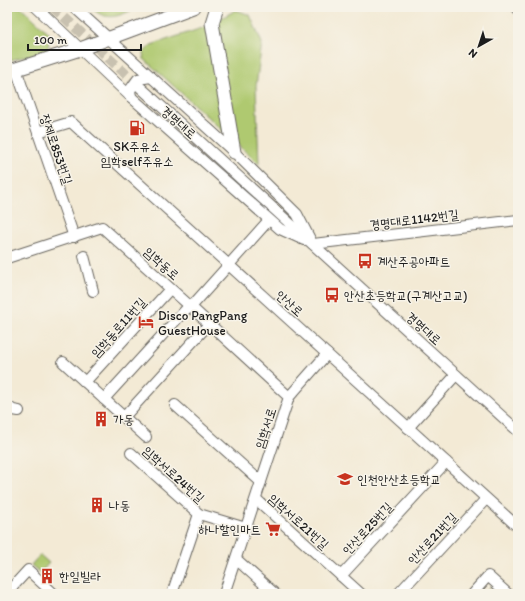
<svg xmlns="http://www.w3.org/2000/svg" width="525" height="601" viewBox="0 0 525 601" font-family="Itim,'Poor Story',sans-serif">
<rect width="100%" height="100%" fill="#f7f3e8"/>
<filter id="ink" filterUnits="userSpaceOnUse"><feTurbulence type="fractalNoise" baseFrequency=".025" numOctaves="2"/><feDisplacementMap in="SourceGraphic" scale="8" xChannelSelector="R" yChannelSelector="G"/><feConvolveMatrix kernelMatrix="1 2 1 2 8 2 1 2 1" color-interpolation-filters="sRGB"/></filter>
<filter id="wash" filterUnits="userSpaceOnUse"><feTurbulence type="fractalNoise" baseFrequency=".012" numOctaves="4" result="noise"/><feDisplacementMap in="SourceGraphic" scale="16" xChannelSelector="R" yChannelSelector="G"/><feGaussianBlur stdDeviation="0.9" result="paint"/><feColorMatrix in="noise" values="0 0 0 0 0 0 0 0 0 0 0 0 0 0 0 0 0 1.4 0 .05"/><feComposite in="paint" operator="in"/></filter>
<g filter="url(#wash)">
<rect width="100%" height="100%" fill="#f3ead5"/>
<!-- green -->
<g fill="#afc96f" stroke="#667246">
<path d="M 7,7 L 21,7 L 51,35 L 47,51 L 7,61 Z"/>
<path d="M 90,7 L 140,7 C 119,15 109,24 90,7 Z"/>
<path d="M 236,10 L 250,15 L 262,43 L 256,86 L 259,164 L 144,59 L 143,53 L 151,45 L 205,27 Z"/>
<path d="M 40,555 L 49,563 L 40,573 L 31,565 Z"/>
<path d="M 490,588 L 499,594 L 482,594 Z"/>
</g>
</g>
<g filter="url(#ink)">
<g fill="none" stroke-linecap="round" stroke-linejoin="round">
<!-- minor-tunnel -->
<path stroke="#c8c1b0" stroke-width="10" stroke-dasharray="10 5" stroke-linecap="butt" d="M 53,7 L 140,87"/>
<!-- minor casing -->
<g stroke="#67645d" stroke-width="12">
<g id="minor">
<path d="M 36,7 L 131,97 L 280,229 L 304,240"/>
<path d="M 74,7 L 234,152 L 297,214 L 310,239"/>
<path d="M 517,7 L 518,10"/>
<path d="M 16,69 L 74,237"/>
<path d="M 140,87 L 518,431"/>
<path d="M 131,97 L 130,90 L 138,79 L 151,77"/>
<path d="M 38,132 L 71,122 L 518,527"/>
<path d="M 313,244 L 518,220"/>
<path d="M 84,256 L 93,291"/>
<path d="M 7,258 L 102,227 L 191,307 L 269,220"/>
<path d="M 191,307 L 289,397 L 224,594"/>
<path d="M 63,362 L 146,437"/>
<path d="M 85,382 L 170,289"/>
<path d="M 289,397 L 327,354"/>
<path d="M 104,399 L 189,306"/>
<path d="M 7,405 L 13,410 L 19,411"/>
<path d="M 175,405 L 261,482"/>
<path d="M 124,417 L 209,324"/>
<path d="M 408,428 L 456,375"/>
<path d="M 131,453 L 199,514 L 246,528"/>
<path d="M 256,499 L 361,594"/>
<path d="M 236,559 L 275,594"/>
<path d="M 341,576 L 446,462"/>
<path d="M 7,593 L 28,570 L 54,594"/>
<path d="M 172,594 L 199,514"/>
<path d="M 398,594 L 486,499"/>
<path d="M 472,594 L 488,576 L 508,594"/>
</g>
</g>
<!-- major casing -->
<g stroke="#67645d" stroke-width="15">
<g id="major">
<path d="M 217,7 L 212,23 L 234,152"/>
<path d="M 7,72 L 80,49 L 193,7"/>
</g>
</g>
<!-- minor -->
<use href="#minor" stroke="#fff" stroke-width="10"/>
<!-- major -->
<use href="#major" stroke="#fff" stroke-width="13"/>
</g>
</g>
<!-- icons -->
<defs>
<g id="fuel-bare" transform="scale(1.2)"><path d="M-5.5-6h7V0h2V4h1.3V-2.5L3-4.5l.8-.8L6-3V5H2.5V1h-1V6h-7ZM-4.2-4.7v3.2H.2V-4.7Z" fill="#c8321e" stroke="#f7f3e8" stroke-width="2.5" paint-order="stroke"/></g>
<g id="bus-bare" transform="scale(1.2)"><path d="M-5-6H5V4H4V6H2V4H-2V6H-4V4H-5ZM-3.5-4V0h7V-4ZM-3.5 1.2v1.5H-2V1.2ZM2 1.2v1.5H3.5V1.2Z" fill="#c8321e" stroke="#f7f3e8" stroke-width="2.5" paint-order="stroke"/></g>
<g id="hotel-bare" transform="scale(1.2)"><path d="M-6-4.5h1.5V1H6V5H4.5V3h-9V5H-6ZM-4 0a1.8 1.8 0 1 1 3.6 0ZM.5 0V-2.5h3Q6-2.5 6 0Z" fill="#c8321e" stroke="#f7f3e8" stroke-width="2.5" paint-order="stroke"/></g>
<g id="building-bare" transform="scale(1.2)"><path d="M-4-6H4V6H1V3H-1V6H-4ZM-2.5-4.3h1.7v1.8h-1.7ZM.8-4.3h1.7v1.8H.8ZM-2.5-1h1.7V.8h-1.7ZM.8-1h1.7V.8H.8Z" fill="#c8321e" stroke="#f7f3e8" stroke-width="2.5" paint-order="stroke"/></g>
<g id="school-bare" transform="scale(1.2)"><path d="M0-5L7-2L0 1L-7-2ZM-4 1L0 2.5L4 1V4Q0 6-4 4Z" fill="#c8321e" stroke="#f7f3e8" stroke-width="2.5" paint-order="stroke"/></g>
<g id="supermarket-bare" transform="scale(1.2)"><path d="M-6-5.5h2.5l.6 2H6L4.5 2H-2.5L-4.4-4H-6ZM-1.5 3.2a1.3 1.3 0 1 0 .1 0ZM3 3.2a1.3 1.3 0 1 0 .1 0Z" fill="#c8321e" stroke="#f7f3e8" stroke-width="2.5" paint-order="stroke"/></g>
</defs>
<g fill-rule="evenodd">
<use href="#fuel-bare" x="137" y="128"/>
<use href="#bus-bare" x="365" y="261"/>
<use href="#bus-bare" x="332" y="295"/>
<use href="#hotel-bare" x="146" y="322"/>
<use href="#building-bare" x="101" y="419"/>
<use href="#school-bare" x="345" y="479"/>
<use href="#building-bare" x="97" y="505"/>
<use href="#supermarket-bare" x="273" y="529"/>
<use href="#building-bare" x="47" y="576"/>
</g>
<g text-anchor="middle" stroke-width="3" stroke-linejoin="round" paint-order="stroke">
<!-- street labels -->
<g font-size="13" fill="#1c1c1c" stroke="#f7f3e8">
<text transform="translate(179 122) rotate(42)" y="5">경명대로</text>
<text transform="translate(57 149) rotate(71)" y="5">장제로853번길</text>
<text transform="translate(414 219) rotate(-7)" y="5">경명대로1142번길</text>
<text transform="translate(162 263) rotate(42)" y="5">임학동로</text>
<text transform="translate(290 303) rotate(42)" y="5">안산로</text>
<text transform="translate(118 327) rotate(-48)" y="5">임학동로11번길</text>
<text transform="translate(424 328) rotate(42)" y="5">경명대로</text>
<text transform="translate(265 428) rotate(-72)" y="5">임학서로</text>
<text transform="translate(174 474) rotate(42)" y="5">임학서로24번길</text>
<text transform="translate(299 521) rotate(42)" y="5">임학서로21번길</text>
<text transform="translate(367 528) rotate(-47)" y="5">안산로25번길</text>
<text transform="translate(432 538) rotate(-47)" y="5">안산로21번길</text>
</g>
<!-- poi labels -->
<g font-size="13" fill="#1c1c1c" stroke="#f7f3e8" text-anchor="start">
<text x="137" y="151" text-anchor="middle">SK주유소<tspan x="137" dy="15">임학self주유소</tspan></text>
<text x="377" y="266">계산주공아파트</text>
<text x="344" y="300">안산초등학교(구계산고교)</text>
<text x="158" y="320">Disco PangPang<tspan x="158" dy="15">GuestHouse</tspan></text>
<text x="113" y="424">가동</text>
<text x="357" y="484">인천안산초등학교</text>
<text x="109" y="510">나동</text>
<text x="261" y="534" text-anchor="end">하나할인마트</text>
<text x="59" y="581">한일빌라</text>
</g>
</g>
<!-- margin -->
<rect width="525" height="601" fill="none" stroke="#f7f3e8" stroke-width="24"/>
<!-- north arrow -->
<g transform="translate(479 46) rotate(219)" stroke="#f7f3e8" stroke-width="3" paint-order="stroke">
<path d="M0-3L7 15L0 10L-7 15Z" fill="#1c1c1c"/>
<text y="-6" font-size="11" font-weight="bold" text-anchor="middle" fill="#1c1c1c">N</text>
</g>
<!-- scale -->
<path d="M28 44v6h113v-6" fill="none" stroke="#1c1c1c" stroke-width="2"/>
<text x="34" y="44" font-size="12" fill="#1c1c1c" stroke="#f7f3e8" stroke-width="3" paint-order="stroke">100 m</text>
</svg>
